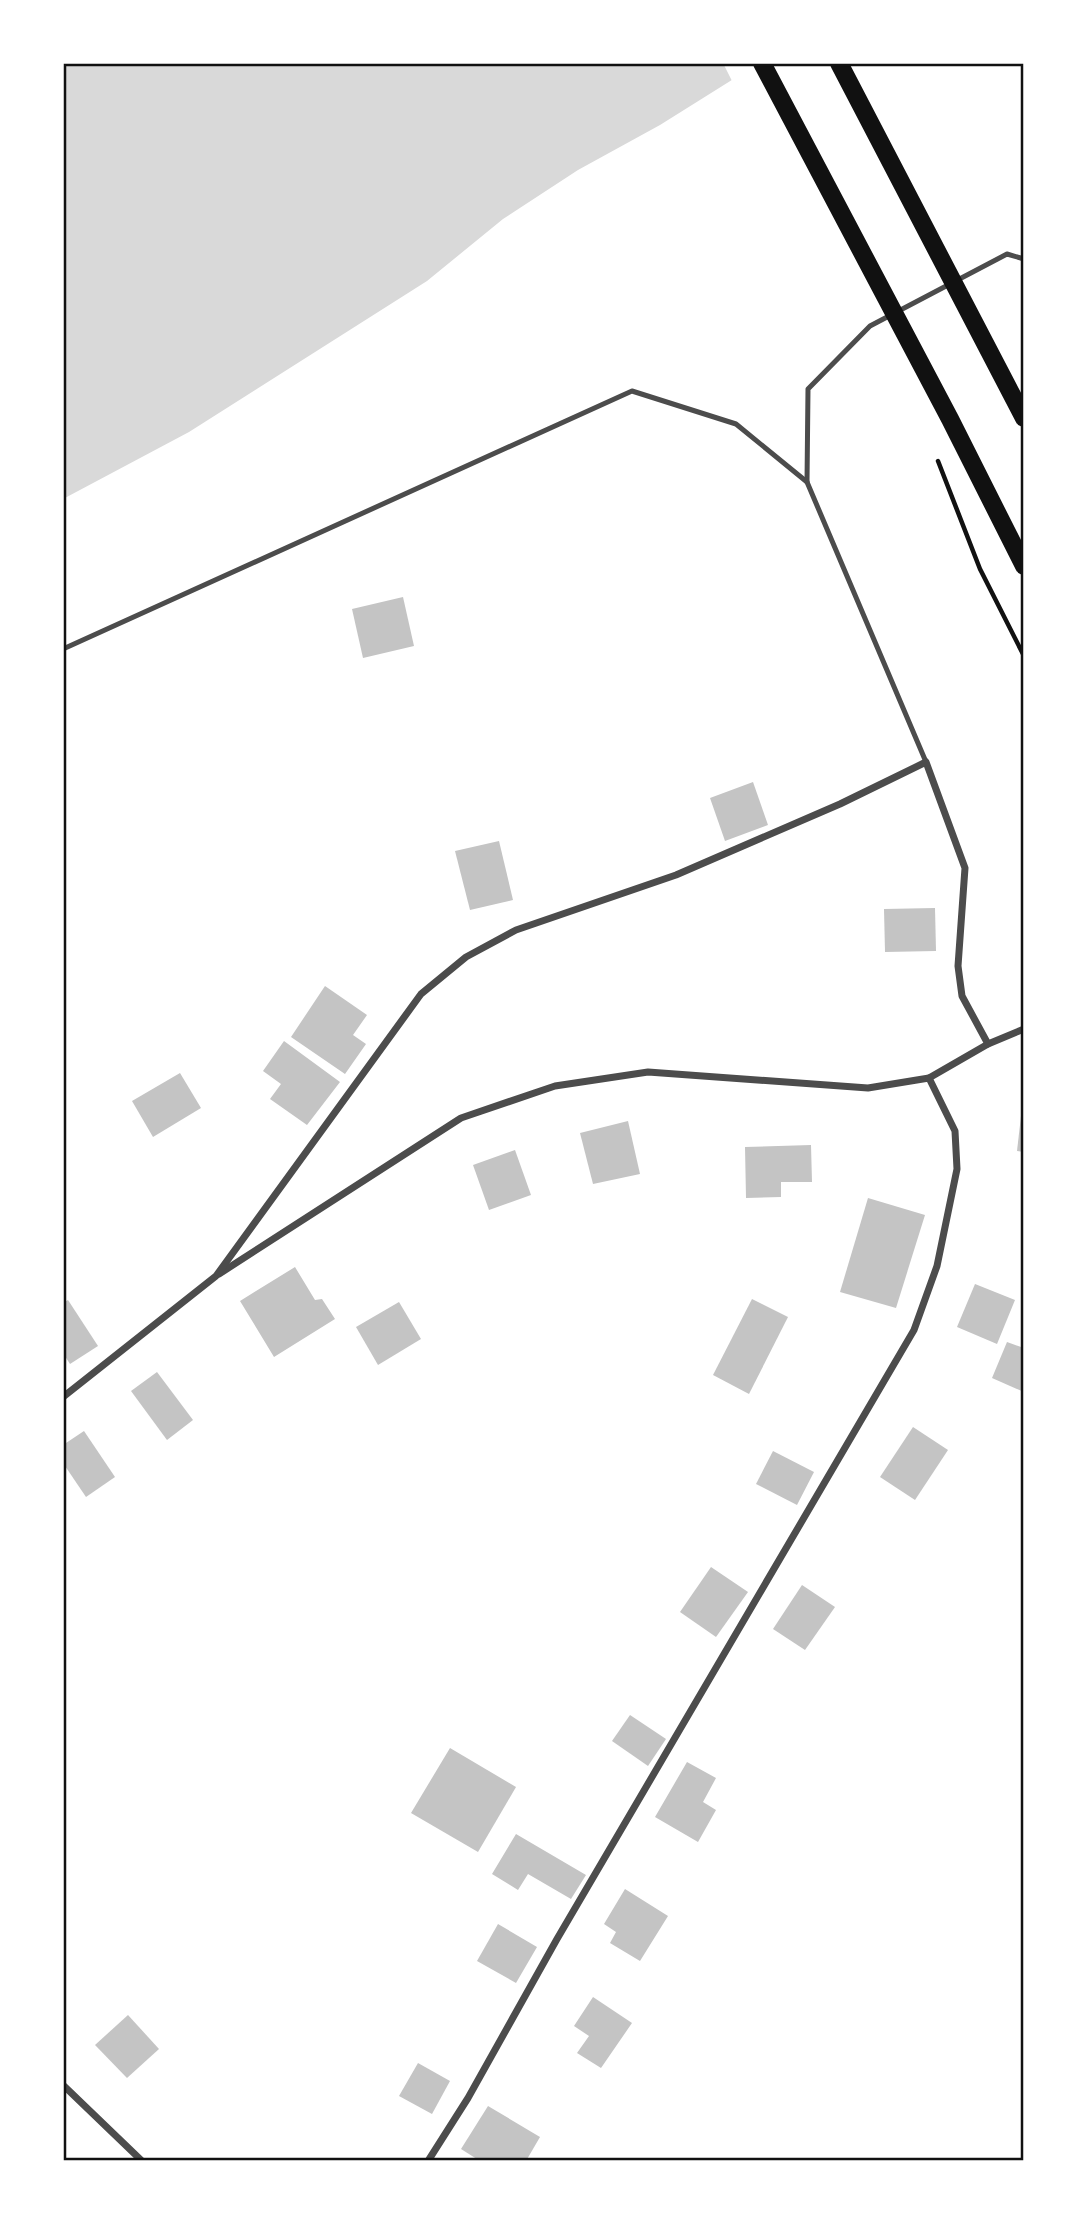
<svg xmlns="http://www.w3.org/2000/svg" width="1087" height="2224" viewBox="0 0 1087 2224" font-family="'PT Sans Narrow',sans-serif">
<rect width="100%" height="100%" fill="#fff"/>
<!-- water -->
<path fill="#d9d9d9" d="M 63,63 L 759,63 L 660,125 L 578,170 L 503,219 L 427,281 L 189,432 L 63,499 Z"/>
<!-- pier -->
<path fill="#fff" d="M 723,63 L 762,63 L 733,83 Z"/>
<!-- building -->
<g fill="#c4c4c4">
<path d="M 403,597 L 414,646 L 363,658 L 352,609 Z"/>
<path d="M 753,782 L 768,825 L 725,841 L 710,798 Z"/>
<path d="M 499,841 L 513,900 L 470,910 L 455,851 Z"/>
<path d="M 935,908 L 936,951 L 885,952 L 884,909 Z"/>
<path d="M 325,986 L 367,1015 L 353,1035 L 366,1044 L 345,1074 L 291,1037 Z"/>
<path d="M 284,1041 L 340,1082 L 307,1125 L 270,1099 L 281,1084 L 263,1071 Z"/>
<path d="M 180,1073 L 201,1108 L 153,1137 L 132,1101 Z"/>
<path d="M 1021,1116 L 1024,1116 L 1024,1152 L 1017,1151 Z"/>
<path d="M 628,1121 L 640,1174 L 593,1184 L 580,1133 Z"/>
<path d="M 811,1145 L 812,1182 L 781,1182 L 781,1197 L 746,1198 L 745,1147 Z"/>
<path d="M 515,1150 L 531,1195 L 489,1210 L 473,1165 Z"/>
<path d="M 868,1198 L 925,1215 L 896,1308 L 840,1292 Z"/>
<path d="M 295,1267 L 315,1300 L 322,1299 L 335,1319 L 274,1357 L 240,1301 Z"/>
<path d="M 975,1284 L 1015,1300 L 997,1344 L 957,1327 Z"/>
<path d="M 752,1299 L 788,1317 L 749,1394 L 713,1375 Z"/>
<path d="M 68,1300 L 98,1346 L 70,1364 L 63,1353 L 63,1303 Z"/>
<path d="M 399,1302 L 421,1339 L 378,1365 L 356,1327 Z"/>
<path d="M 1007,1342 L 1024,1348 L 1024,1392 L 992,1378 Z"/>
<path d="M 157,1372 L 193,1420 L 167,1440 L 131,1391 Z"/>
<path d="M 913,1427 L 948,1450 L 915,1500 L 880,1477 Z"/>
<path d="M 84,1431 L 115,1477 L 86,1497 L 63,1463 L 63,1445 Z"/>
<path d="M 773,1451 L 814,1472 L 797,1505 L 756,1484 Z"/>
<path d="M 711,1567 L 748,1592 L 716,1637 L 680,1612 Z"/>
<path d="M 802,1585 L 835,1607 L 805,1650 L 773,1629 Z"/>
<path d="M 630,1715 L 666,1739 L 648,1766 L 612,1741 Z"/>
<path d="M 450,1748 L 516,1787 L 478,1852 L 411,1813 Z"/>
<path d="M 687,1762 L 716,1778 L 703,1802 L 716,1810 L 698,1842 L 655,1817 Z"/>
<path d="M 516,1834 L 586,1875 L 571,1899 L 528,1874 L 518,1890 L 492,1874 Z"/>
<path d="M 625,1889 L 668,1916 L 640,1961 L 610,1943 L 616,1932 L 604,1924 Z"/>
<path d="M 498,1924 L 537,1947 L 516,1983 L 477,1961 Z"/>
<path d="M 593,1997 L 632,2023 L 601,2068 L 577,2053 L 589,2036 L 574,2026 Z"/>
<path d="M 128,2015 L 159,2049 L 127,2078 L 95,2045 Z"/>
<path d="M 418,2063 L 450,2081 L 432,2114 L 399,2096 Z"/>
<path d="M 488,2106 L 540,2137 L 526,2161 L 480,2161 L 461,2149 Z"/>
</g>
<g fill="none" stroke-linecap="round" stroke-linejoin="round">
<!-- path -->
<path stroke="#111" stroke-width="4.5" d="M 938,461 L 980,569 L 1024,656"/>
<!-- service -->
<g stroke="#4c4c4c" stroke-width="5">
<path d="M 63,649 L 632,391 L 736,424 L 807,482"/>
<path d="M 926,762 L 807,482 L 808,389 L 870,326 L 1007,254 L 1024,259"/>
</g>
<!-- minor -->
<g stroke="#4c4c4c" stroke-width="7">
<path d="M 219,1274 L 461,1118 L 555,1086 L 648,1072 L 868,1088 L 929,1078 L 988,1044 L 1024,1029"/>
<path d="M 63,1397 L 216,1276 L 421,994 L 466,957 L 516,930 L 676,875 L 840,804 L 926,762 L 965,868 L 958,966 L 962,996 L 988,1044"/>
<path d="M 63,2085 L 142,2161"/>
<path d="M 428,2161 L 468,2098 L 557,1939 L 914,1330 L 937,1266 L 957,1169 L 955,1131 L 929,1078"/>
</g>
<!-- primary -->
<g stroke="#111" stroke-width="18">
<path d="M 762,63 L 950,419 L 1024,566"/>
<path d="M 839,63 L 1024,418"/>
</g>
</g>
<!-- border -->
<rect width="1087" height="2224" fill="none" stroke="#ffffff" stroke-width="130"/>
<rect x="65" y="65" width="957" height="2094" fill="none" stroke="#111" stroke-width="2.5"/>
</svg>
